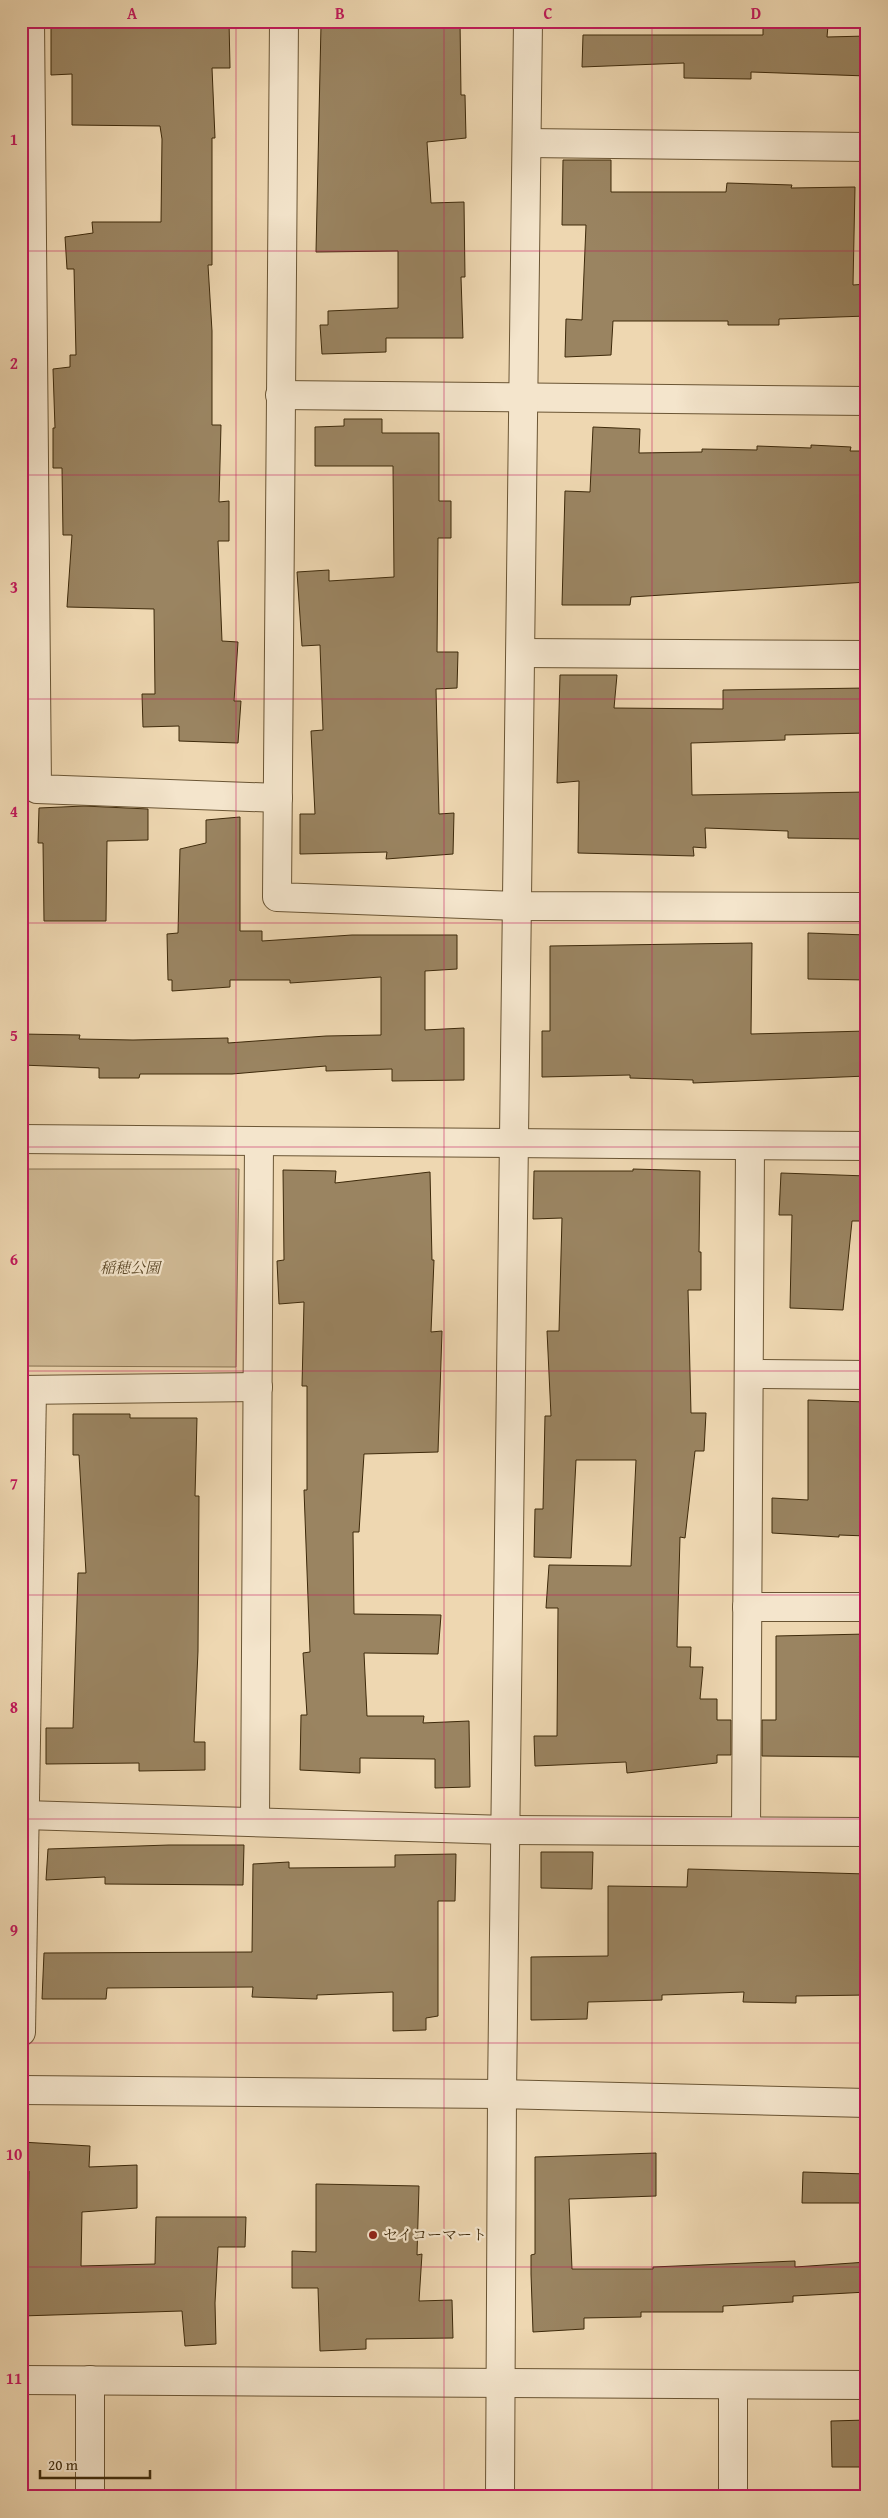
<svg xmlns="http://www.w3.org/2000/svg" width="888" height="2518" viewBox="0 0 888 2518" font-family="'Gentium Book Plus','Noto Serif JP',serif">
<rect width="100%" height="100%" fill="#eed7b1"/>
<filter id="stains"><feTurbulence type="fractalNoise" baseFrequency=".004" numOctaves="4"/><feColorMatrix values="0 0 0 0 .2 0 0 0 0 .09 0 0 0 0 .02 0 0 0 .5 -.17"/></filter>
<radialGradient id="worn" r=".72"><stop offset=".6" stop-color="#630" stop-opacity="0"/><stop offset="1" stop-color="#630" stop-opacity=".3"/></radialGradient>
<!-- green -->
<g fill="#d0ba95" stroke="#877250">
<path d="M 21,830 L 23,1017 L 21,1017 Z"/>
<path d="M 21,1169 L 239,1169 L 236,1367 L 21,1366 Z"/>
</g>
<!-- building -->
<g fill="#9a8461" stroke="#3e2a0b">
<path d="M 51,21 L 229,21 L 230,68 L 212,68 L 215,138 L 212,138 L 212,265 L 208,265 L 212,331 L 212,425 L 221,425 L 219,502 L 229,501 L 229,541 L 218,541 L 222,641 L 238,642 L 234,701 L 241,701 L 238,743 L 179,741 L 179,726 L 143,727 L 142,694 L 155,694 L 154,609 L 67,607 L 72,535 L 63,535 L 62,468 L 53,468 L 53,428 L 55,428 L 53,369 L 70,367 L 70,355 L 76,355 L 74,269 L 67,269 L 65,237 L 93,233 L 92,222 L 161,222 L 162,139 L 160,126 L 72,125 L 72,74 L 51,75 Z"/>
<path d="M 399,21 L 460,21 L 461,95 L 465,95 L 466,138 L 427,142 L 431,203 L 464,202 L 465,277 L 461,277 L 463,338 L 386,338 L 386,352 L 322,354 L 320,325 L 328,325 L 328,311 L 398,308 L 398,251 L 316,252 L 321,25 L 399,25 Z"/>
<path d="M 763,26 L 828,26 L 827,37 L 867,36 L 867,76 L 751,72 L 751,79 L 684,78 L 684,63 L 582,67 L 583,35 L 763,35 Z"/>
<path d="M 563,160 L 611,160 L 611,192 L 726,192 L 727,183 L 792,185 L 791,188 L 855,187 L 853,285 L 867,284 L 867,316 L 779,319 L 779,325 L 728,325 L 728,321 L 613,321 L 611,355 L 565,357 L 566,319 L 582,320 L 586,225 L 562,225 Z"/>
<path d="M 344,419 L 382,419 L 382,433 L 439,433 L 439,501 L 451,501 L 451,538 L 438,538 L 437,652 L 458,652 L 457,688 L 436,689 L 439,814 L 454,813 L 453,854 L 386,859 L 387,852 L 300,854 L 300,814 L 315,814 L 311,731 L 323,730 L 320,645 L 302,646 L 297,572 L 329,570 L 329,581 L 394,577 L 393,466 L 315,466 L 315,427 L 344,426 Z"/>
<path d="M 593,427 L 640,429 L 639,453 L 702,452 L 702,449 L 757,450 L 757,446 L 811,448 L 811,445 L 851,447 L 850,451 L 867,451 L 867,582 L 631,597 L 630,605 L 562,605 L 565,491 L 590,492 Z"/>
<path d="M 560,675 L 617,675 L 614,708 L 723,709 L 723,690 L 867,688 L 867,733 L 785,735 L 785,740 L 691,743 L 692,795 L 867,792 L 867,839 L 788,838 L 788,831 L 705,828 L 706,848 L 693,847 L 694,856 L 578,853 L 579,781 L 557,783 Z"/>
<path d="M 84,806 L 148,809 L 148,840 L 107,841 L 106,921 L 44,921 L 43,843 L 38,843 L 39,808 Z"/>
<path d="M 240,817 L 240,931 L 262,931 L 262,941 L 352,935 L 457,935 L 457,969 L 425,971 L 425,1030 L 464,1028 L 464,1080 L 392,1081 L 392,1069 L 326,1071 L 326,1066 L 232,1074 L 140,1074 L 139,1078 L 99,1078 L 99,1068 L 21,1065 L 21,1034 L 80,1035 L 79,1039 L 133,1040 L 228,1038 L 228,1043 L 326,1036 L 381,1035 L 381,977 L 290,983 L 290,980 L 230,980 L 230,987 L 172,991 L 172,980 L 168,980 L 167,934 L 178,933 L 180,849 L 206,843 L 206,820 Z"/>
<path d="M 808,933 L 867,935 L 867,980 L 808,979 Z"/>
<path d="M 752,943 L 751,1034 L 867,1031 L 867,1076 L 693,1083 L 693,1080 L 630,1078 L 630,1075 L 542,1077 L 542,1031 L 550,1031 L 550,946 Z"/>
<path d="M 633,1169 L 700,1171 L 699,1252 L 701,1252 L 701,1290 L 688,1290 L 691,1413 L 706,1413 L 704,1451 L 695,1451 L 685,1538 L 680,1537 L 677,1647 L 691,1647 L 690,1667 L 703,1667 L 700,1699 L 717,1699 L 717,1720 L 731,1720 L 731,1755 L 717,1755 L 717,1763 L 627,1773 L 626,1762 L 535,1766 L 534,1736 L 557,1736 L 558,1608 L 546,1608 L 549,1565 L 631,1566 L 636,1460 L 576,1460 L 571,1558 L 534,1557 L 535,1509 L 543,1509 L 545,1416 L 551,1416 L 547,1331 L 559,1331 L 562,1218 L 533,1219 L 534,1171 L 633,1171 Z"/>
<path d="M 283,1170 L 336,1171 L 335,1183 L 430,1172 L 432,1260 L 434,1260 L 431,1332 L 442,1331 L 438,1452 L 364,1454 L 359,1532 L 353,1532 L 354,1614 L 441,1615 L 438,1654 L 364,1653 L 367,1716 L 424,1716 L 423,1723 L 469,1721 L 470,1787 L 435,1788 L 435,1759 L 360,1758 L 360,1773 L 300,1770 L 301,1715 L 307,1715 L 303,1653 L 310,1652 L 304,1490 L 307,1490 L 307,1386 L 302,1386 L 304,1302 L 279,1304 L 277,1261 L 284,1260 Z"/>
<path d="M 781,1173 L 867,1176 L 867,1221 L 852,1221 L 843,1310 L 790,1308 L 792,1215 L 779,1215 Z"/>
<path d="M 808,1400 L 867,1402 L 860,1499 L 867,1499 L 867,1536 L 839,1535 L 839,1537 L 772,1533 L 772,1498 L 808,1500 Z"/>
<path d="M 73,1414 L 130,1414 L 130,1418 L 197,1418 L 195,1496 L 199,1496 L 198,1651 L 194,1742 L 205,1742 L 205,1770 L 139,1771 L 139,1763 L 46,1764 L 46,1728 L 73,1728 L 78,1573 L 86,1573 L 79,1455 L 73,1455 Z"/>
<path d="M 867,1634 L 867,1757 L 762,1756 L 762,1720 L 776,1720 L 776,1636 Z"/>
<path d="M 169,1845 L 244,1845 L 243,1885 L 105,1884 L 105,1877 L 46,1880 L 48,1849 Z"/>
<path d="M 541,1852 L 593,1852 L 592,1889 L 541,1888 Z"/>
<path d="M 456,1854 L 455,1901 L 438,1901 L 438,2016 L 426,2018 L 426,2030 L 393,2031 L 393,1992 L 317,1995 L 317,1999 L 252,1997 L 253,1987 L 107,1988 L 106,1999 L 42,1999 L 44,1953 L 252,1952 L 253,1864 L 289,1862 L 289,1868 L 395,1867 L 395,1855 Z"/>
<path d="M 688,1869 L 867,1874 L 867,1995 L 796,1996 L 796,2003 L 743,2002 L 744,1992 L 662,1995 L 662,2000 L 588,2002 L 587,2019 L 531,2020 L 531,1957 L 608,1956 L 608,1886 L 687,1887 Z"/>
<path d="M 21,2142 L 90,2146 L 89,2167 L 137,2165 L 137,2208 L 82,2212 L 81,2266 L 155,2264 L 156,2217 L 246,2217 L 245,2247 L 218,2247 L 215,2303 L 216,2344 L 185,2346 L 182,2311 L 21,2316 L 21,2252 L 28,2252 L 29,2171 L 21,2171 Z"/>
<path d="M 656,2153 L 656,2196 L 569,2199 L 572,2269 L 653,2269 L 653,2267 L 795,2261 L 795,2267 L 867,2262 L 867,2292 L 793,2296 L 793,2302 L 723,2306 L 723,2312 L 641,2312 L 641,2317 L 584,2318 L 584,2329 L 533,2332 L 531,2274 L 531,2255 L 535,2254 L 535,2157 Z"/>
<path d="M 803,2172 L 867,2174 L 867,2203 L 802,2203 Z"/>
<path d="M 316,2184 L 419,2186 L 417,2255 L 422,2254 L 419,2301 L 452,2300 L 453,2338 L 366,2339 L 366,2349 L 320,2351 L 318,2288 L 292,2288 L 292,2251 L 316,2252 Z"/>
<path d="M 867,2420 L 867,2467 L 832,2467 L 831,2421 Z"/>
</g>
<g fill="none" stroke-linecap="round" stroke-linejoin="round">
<!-- minor casing -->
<g stroke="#6a5534" stroke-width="30">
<g id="minor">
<path d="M 30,21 L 37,789 L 278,798"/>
<path d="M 284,21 L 277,897 L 517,906 L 867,907"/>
<path d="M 527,143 L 867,147"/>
<path d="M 280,395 L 867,401"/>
<path d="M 521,653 L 867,655"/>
<path d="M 21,1139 L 867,1146"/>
<path d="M 749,1374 L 867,1375"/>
<path d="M 21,1390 L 258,1387"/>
<path d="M 747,1607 L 867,1607"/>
<path d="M 25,1815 L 506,1830 L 867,1832"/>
<path d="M 255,1822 L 259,1142"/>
<path d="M 746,1831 L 750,1146"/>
<path d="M 21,2032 L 32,1390"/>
<path d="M 21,2380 L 867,2385"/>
<path d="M 90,2497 L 90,2380"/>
<path d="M 500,2497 L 502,2094 L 528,21"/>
<path d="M 733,2497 L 733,2385"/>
</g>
</g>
<!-- tertiary casing -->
<g stroke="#6a5534" stroke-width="30">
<path id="tertiary" d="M 21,2090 L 502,2094 L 867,2103"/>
</g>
<!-- minor -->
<use href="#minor" stroke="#f4e5cc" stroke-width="28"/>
<!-- tertiary -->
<use href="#tertiary" stroke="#f4e5cc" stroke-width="28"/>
</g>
<!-- grid -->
<path fill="none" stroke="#c2185b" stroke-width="1" stroke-opacity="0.55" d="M 236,21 L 236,2497M 444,21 L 444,2497M 652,21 L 652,2497M 21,251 L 867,251M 21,475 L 867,475M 21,699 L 867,699M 21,923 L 867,923M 21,1147 L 867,1147M 21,1371 L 867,1371M 21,1595 L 867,1595M 21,1819 L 867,1819M 21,2043 L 867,2043M 21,2267 L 867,2267"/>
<!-- markers -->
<circle fill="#8f2418" stroke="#f4e5cc" stroke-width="2" cx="373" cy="2235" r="5"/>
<g text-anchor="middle" stroke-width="4.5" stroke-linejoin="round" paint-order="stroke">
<!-- park labels -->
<g font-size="15" font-style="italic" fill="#5b4727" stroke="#f4e5cc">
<text x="130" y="1273">稲穂公園</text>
</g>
<!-- poi labels -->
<g font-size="15" fill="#3e2a0b" stroke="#f4e5cc" text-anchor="start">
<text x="383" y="2240">セイコーマート</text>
</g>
</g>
<!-- margin -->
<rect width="888" height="2518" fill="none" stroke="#eed7b1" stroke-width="55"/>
<!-- scale -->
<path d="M40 2470v8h110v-8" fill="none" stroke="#3e2a0b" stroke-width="2.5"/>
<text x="48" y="2470" font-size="15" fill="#3e2a0b" stroke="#f4e5cc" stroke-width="4" paint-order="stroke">20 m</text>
<rect x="28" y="28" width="832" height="2462" fill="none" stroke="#c2185b" stroke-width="2"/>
<g font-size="16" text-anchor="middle" font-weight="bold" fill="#c2185b">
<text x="132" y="19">A</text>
<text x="340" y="19">B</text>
<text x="548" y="19">C</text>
<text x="756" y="19">D</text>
<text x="14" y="145">1</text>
<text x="14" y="369">2</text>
<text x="14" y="593">3</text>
<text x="14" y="817">4</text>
<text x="14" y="1041">5</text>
<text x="14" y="1265">6</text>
<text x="14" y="1489">7</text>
<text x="14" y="1713">8</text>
<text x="14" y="1936">9</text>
<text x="14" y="2160">10</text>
<text x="14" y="2384">11</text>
</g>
<rect width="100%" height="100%" filter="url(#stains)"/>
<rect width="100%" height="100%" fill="url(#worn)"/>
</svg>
